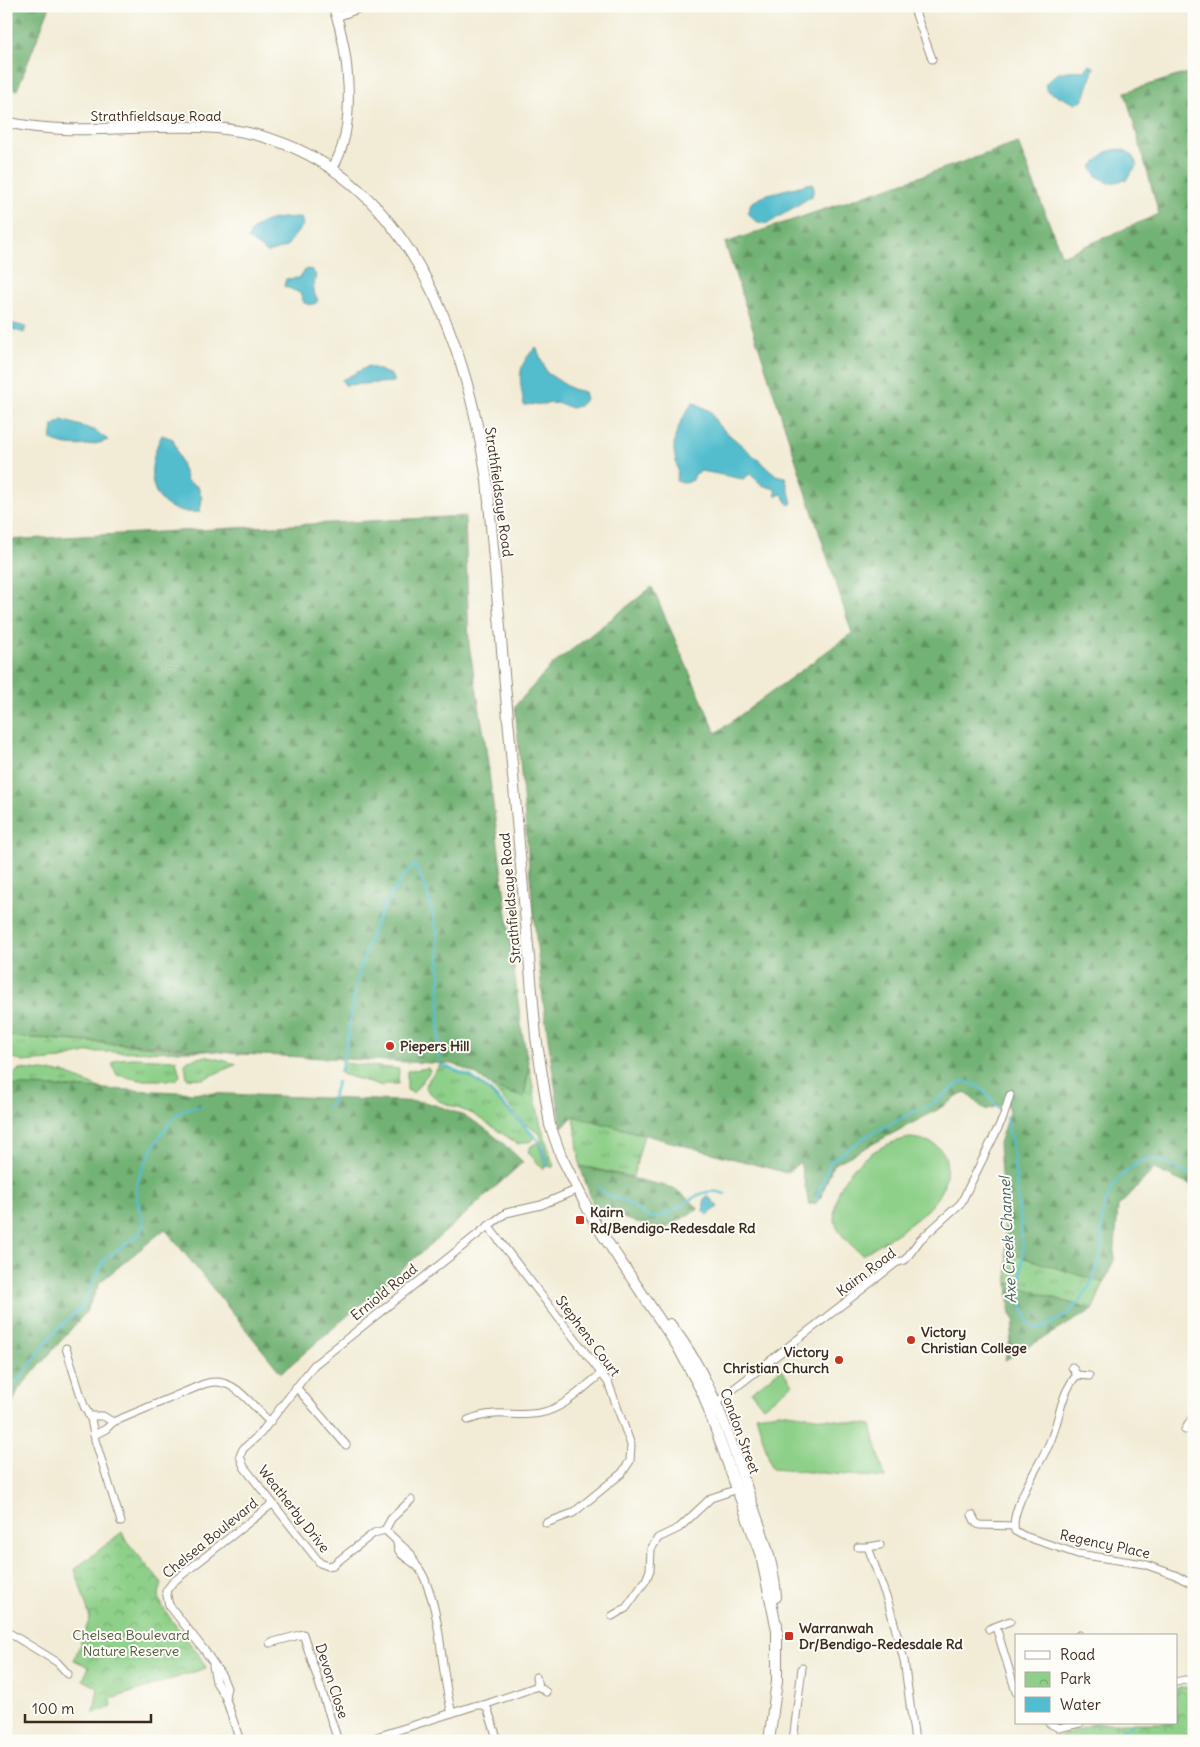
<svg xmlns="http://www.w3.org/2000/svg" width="1200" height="1747" viewBox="0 0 1200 1747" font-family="Delius,sans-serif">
<defs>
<pattern id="grass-tufts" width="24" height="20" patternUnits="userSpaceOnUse" patternTransform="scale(1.25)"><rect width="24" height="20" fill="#8ed089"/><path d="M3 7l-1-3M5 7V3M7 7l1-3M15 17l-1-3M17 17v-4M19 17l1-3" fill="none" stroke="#75a96f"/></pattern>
<pattern id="forest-firs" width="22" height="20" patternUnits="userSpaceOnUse" patternTransform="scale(1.25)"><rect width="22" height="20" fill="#72b275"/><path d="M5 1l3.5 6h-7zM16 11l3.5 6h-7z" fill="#5f915f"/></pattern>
<pattern id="park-crowns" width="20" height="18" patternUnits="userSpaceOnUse" patternTransform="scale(1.25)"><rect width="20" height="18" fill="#8ed089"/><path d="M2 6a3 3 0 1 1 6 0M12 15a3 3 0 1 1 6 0" fill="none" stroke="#75a96f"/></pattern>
</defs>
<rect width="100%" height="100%" fill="#fdfcf7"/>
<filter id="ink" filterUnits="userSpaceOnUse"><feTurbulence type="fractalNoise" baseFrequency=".02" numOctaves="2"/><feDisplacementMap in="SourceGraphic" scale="10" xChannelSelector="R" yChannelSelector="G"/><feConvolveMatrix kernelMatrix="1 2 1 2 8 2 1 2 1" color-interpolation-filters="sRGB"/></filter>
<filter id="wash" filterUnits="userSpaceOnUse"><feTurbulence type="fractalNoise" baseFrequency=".0096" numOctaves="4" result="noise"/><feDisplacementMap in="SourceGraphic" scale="20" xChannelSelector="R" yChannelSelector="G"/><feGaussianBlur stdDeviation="1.12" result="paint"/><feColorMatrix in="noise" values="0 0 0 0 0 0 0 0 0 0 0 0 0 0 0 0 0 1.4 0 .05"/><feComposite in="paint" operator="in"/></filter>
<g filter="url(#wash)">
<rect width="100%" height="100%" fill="#f2ecd6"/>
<!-- grass -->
<g fill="url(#grass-tufts)" stroke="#647d54">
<path d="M 6,1036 L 207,1051 L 89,1052 L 62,1059 L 23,1062 L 6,1055 Z"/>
<path d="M 206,1056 L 237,1064 L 203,1079 L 187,1078 L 185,1064 L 188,1060 Z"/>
<path d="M 133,1058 L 176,1060 L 180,1076 L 176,1080 L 140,1080 L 117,1075 L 113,1067 L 113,1062 L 119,1059 Z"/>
<path d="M 343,1063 L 399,1069 L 398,1084 L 385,1084 L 383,1086 L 341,1074 Z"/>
<path d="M 440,1065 L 470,1077 L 488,1091 L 534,1137 L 531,1141 L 518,1144 L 473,1114 L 439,1101 L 425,1088 L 426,1083 Z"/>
<path d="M 529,1067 L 540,1122 L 554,1167 L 550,1167 L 540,1134 L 525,1124 L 492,1087 L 524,1097 Z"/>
<path d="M 428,1068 L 430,1071 L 413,1093 L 407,1090 L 407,1071 Z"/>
<path d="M 20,1069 L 64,1073 L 102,1089 L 6,1085 L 6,1080 Z"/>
<path d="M 574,1116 L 644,1134 L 633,1177 L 580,1166 Z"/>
<path d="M 538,1142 L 546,1167 L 543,1169 L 528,1152 L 531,1146 Z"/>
<path d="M 1006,1252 L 1104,1283 L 1092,1310 L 1008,1283 Z"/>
</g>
<!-- forest -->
<g fill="url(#forest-firs)" stroke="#566e4a">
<path d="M 6,6 L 50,6 L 17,90 L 6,86 Z"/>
<path d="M 1194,71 L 1194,1187 L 1154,1169 L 1118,1207 L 1114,1260 L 1104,1283 L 1006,1252 L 999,1143 L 1009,1112 L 1008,1103 L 985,1110 L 965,1092 L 937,1110 L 833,1165 L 821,1197 L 815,1204 L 809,1204 L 800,1162 L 787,1173 L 574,1116 L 562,1127 C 537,988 528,846 515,706 L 551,666 L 652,587 L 716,733 L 852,633 L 725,243 L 1018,143 L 1062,256 L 1159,214 L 1125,92 Z"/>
<path d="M 465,516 L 469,645 L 485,741 L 522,1032 L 529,1067 L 524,1098 L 492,1087 L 477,1075 L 453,1064 L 239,1054 L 175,1047 L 6,1036 L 6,540 Z"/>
<path d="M 6,1085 L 424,1102 C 473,1115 487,1128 523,1162 L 460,1219 L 281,1373 L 165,1229 L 100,1282 L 86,1312 L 18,1390 L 6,1421 Z"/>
<path d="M 580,1166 L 674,1188 L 699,1208 L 663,1230 L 599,1211 L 593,1204 Z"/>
<path d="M 1008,1283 L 1092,1310 L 1005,1360 L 1015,1320 L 1010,1313 Z"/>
</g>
<!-- park -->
<g fill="url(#park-crowns)" stroke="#647d54">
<path d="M 122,1532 L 125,1539 L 162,1584 C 161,1588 159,1592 159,1595 C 160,1614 198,1647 206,1668 L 111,1699 L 112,1707 L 94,1713 L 98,1688 L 83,1680 L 89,1667 L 74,1660 L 90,1618 L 75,1569 Z"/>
<path d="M 1183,1687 L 1194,1688 L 1194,1733 L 1169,1741 L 1048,1741 L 1095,1723 L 1176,1723 L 1176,1689 Z"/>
</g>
<!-- pitch -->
<g fill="#8ed089" stroke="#647d54">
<path d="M 910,1138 C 924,1139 944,1144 946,1161 C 953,1207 894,1234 862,1255 C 853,1246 838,1235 835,1222 C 833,1217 835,1209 836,1203 C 841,1169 877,1143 910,1138 Z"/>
<path d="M 781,1369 L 793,1384 L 763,1407 L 751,1392 Z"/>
<path d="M 780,1412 L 871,1425 L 885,1478 L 772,1469 L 756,1415 Z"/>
</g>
<!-- water -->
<g fill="#52bdce" stroke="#467476">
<path d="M 1089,65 L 1094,67 L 1084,99 L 1076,104 L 1047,91 L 1045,85 C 1056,70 1067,70 1085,71 Z"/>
<path d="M 1118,149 C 1130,151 1133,154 1137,165 L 1126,180 L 1109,183 L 1097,176 L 1091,167 L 1106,152 Z"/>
<path d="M 812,183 L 814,188 L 812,196 L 769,223 C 759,224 753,221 748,212 L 751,203 L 768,194 Z"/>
<path d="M 301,217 L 303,225 L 286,247 L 268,253 L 248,239 C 255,217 282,218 301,217 Z"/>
<path d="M 306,269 L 312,270 L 316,275 L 313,291 L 318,300 L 316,303 L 310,305 L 304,303 L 300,293 L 284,286 L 286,279 L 299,278 Z"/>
<path d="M 10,323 L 26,327 L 24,333 L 9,328 Z"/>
<path d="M 536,347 L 547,373 L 572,389 L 584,392 L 586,399 L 579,406 L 571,408 L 559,403 L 524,405 C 520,378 515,368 536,347 Z"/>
<path d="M 369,366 L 391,375 L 394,382 L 345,385 L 342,380 Z"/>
<path d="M 693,402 L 710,411 L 718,425 L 776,475 L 785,477 L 792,503 L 789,505 L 782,494 L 776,496 L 775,489 L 762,485 L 750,474 L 743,479 L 702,471 L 695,474 L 693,480 L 686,483 L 676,481 C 680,469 675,462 674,450 C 673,432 684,416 693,402 Z"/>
<path d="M 62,420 L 94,430 L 108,440 C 91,447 67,448 51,440 L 53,426 Z"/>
<path d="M 162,435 L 173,439 L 187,481 L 198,487 L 202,498 L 200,512 C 150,516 142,473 162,435 Z"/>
<path d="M 708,1196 L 718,1207 L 708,1215 L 703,1211 L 705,1198 Z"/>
</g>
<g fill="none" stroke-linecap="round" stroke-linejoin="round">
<!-- stream -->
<g stroke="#52bdce" stroke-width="2.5">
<path d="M 442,1065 L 470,1076 L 490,1091 L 540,1142 L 548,1166"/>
<path d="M 340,1072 C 347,1051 348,1030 352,1008 C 359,962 380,896 415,865 L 427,892 L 438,935 L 440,976 L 439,1062"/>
<path d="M 327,1107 L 331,1104 L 337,1082"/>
<path d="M 1006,1117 L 1013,1151 L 1023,1248 L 1020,1298 L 1028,1323 L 1035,1328 C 1044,1330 1051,1323 1059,1319 C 1084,1304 1094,1282 1101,1254 C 1103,1245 1101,1236 1102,1227 C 1102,1205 1110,1184 1128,1170 C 1133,1166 1141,1160 1148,1159 C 1165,1156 1177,1174 1194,1175"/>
<path d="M 599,1188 L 609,1196 L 625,1201 L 650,1218 C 678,1218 696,1182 725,1194"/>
<path d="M 816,1200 L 831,1161 L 868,1135 L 935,1102 L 961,1082 C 978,1079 991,1100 1001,1111"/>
<path d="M 6,1393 L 22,1376 L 53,1334 L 80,1309 L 105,1259 L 141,1233 C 147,1219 136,1206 136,1192 C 136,1173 167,1119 183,1110 C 189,1107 196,1107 202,1107"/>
<path d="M 1108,1741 L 1134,1723"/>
</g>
</g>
</g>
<g filter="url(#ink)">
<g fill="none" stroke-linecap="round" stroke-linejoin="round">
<!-- minor casing -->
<g stroke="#968b7a" stroke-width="9">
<g id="minor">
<path d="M 913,6 L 932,59"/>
<path d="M 337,17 L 366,6"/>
<path d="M 488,1226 L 608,1382 L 631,1445 L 630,1461 L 622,1473 L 573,1513 L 546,1523"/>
<path d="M 66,1348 L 84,1406 L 91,1419 L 95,1440 L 121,1522"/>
<path d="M 1072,1367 L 1077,1375 L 1089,1376"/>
<path d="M 1077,1375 C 1060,1394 1060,1419 1050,1442 C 1042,1461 1008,1511 1015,1531 L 1024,1536 L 1078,1554 L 1144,1564 L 1175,1575 L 1194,1585"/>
<path d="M 296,1387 L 346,1445"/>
<path d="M 713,1405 L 896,1263 L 905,1260 L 920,1240 L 961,1203 L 1003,1118 L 1010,1095"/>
<path d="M 89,1416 L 103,1416 L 113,1422"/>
<path d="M 468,1420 C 498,1408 513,1418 540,1413 C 564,1409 584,1387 602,1373"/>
<path d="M 1185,1430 L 1194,1415"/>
<path d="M 94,1435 L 106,1429 L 113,1422 L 204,1384 C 234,1374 250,1405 270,1422"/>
<path d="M 972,1515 L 976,1523 L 980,1525 L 1014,1526"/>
<path d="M 385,1530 L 391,1519 L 411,1500"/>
<path d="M 397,1543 C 397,1555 408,1558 416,1565 C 421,1570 425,1579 427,1585 C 443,1626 440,1671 452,1713"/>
<path d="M 858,1547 L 868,1547 L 889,1605 L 904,1660 L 915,1741"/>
<path d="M 868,1547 L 880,1545"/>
<path d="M 416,1565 L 411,1554 L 385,1530 L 374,1533 L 333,1565 L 328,1566 L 320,1563 L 244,1467 L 240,1456 L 243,1449 L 260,1434 L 314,1365 L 488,1226 L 506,1213 L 541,1205 L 576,1190"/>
<path d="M 612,1616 L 626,1608 L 646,1580 L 650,1570 L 651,1549 L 658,1538 L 679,1528 L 711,1498 L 738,1489"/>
<path d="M 996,1627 L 1016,1692"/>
<path d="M 989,1629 L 1010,1621"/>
<path d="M 6,1631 L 57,1662 L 68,1674"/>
<path d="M 1079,1636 L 1079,1635"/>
<path d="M 270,1643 L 303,1634 L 338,1741"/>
<path d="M 213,1666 L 216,1682 L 225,1696 L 240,1741"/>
<path d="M 536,1677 L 538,1686 L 546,1692"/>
<path d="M 1176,1682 L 1184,1680 L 1194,1681"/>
<path d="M 225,1696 L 227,1688 L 222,1676 L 205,1651 L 169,1605 L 166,1591 L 173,1582 L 272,1504"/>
<path d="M 484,1705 L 538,1686"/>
<path d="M 1049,1723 L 1059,1728 L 1080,1723"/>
<path d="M 364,1741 L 477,1705 L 484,1705 L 488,1710 L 498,1741"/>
<path d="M 793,1741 L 802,1668"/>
</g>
</g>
<!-- tertiary casing -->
<g stroke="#968b7a" stroke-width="11">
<path id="tertiary" d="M 332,169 C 358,128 349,50 333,6"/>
</g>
<!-- secondary casing -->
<g stroke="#968b7a" stroke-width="12">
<g id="secondary">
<path d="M 6,122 C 76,138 147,122 217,128 C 397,146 464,326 487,480 L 536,1037 L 550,1125 L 561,1156 L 596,1225 L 678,1347 L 703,1394 L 761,1556 L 777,1630"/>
<path d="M 670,1324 C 711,1376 731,1439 751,1501 C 762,1532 774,1564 776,1597"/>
<path d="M 769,1741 L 777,1681 L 777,1624"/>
</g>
</g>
<!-- minor -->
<use href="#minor" stroke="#fff" stroke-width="7"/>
<!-- tertiary -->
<use href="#tertiary" stroke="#fff" stroke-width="9"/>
<!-- secondary -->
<use href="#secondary" stroke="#fff" stroke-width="10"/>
</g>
</g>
<!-- markers -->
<g fill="#c8321e" stroke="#fdfcf7" stroke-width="2">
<circle cx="390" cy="1046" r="5"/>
<rect x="575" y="1215" width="10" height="10" rx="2.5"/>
<circle cx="911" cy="1340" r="5"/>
<circle cx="839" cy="1360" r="5"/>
<rect x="784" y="1631" width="10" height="10" rx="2.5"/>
</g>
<g text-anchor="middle" stroke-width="4" stroke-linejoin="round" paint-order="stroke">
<!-- street labels -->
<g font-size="14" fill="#3b2a1e" stroke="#fdfcf7">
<text x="156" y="121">Strathfieldsaye Road</text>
<text transform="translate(499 492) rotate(82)" y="5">Strathfieldsaye Road</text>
<text transform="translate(510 898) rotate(-95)" y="5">Strathfieldsaye Road</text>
<text transform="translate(866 1272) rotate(-37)" y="5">Kairn Road</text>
<text transform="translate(384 1292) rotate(-39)" y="5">Erniold Road</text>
<text transform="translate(588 1336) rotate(53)" y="5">Stephens Court</text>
<text transform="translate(740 1431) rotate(70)" y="5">Condon Street</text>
<text transform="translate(294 1509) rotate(52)" y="5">Weatherby Drive</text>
<text transform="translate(210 1538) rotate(-39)" y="5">Chelsea Boulevard</text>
<text transform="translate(1105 1544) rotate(12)" y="5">Regency Place</text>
<text transform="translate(332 1681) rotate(72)" y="5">Devon Close</text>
</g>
<!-- poi labels -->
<g font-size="14" font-weight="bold" fill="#3b2a1e" stroke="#fdfcf7" text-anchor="start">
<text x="400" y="1051">Piepers Hill</text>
<text x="590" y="1217">Kairn<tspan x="590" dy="16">Rd/Bendigo-Redesdale Rd</tspan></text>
<text x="921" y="1337">Victory<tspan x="921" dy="16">Christian College</tspan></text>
<text x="829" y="1357" text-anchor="end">Victory<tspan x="829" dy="16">Christian Church</tspan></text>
<text x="799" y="1633">Warranwah<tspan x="799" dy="16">Dr/Bendigo-Redesdale Rd</tspan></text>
</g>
<!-- park labels -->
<g font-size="14" fill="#545c3e" stroke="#fdfcf7">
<text x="131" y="1640">Chelsea Boulevard<tspan x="131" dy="16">Nature Reserve</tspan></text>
</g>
<!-- water labels -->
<g font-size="15" font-style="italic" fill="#435d5c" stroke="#fdfcf7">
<text transform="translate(1008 1240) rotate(-93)" y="5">Axe Creek Channel</text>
</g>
</g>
<!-- margin -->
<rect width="1200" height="1747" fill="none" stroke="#fdfcf7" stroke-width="25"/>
<!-- legend -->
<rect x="1015" y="1634" width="162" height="90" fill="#fdfcf7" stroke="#afa8a0"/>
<rect x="1025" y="1651" width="25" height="8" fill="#ffffff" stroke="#afa8a0"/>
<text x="1060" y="1660" font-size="15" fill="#3b2a1e">Road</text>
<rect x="1025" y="1672" width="25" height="15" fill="url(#park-crowns)" stroke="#afa8a0"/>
<text x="1060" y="1684" font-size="15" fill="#3b2a1e">Park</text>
<rect x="1025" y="1697" width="25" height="15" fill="#52bdce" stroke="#afa8a0"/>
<text x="1060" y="1710" font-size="15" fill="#3b2a1e">Water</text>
<!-- scale -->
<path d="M25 1714v8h126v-8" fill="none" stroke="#3b2a1e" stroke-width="2.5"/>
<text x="32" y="1714" font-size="15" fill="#3b2a1e" stroke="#fdfcf7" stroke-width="4" paint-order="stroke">100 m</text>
</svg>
